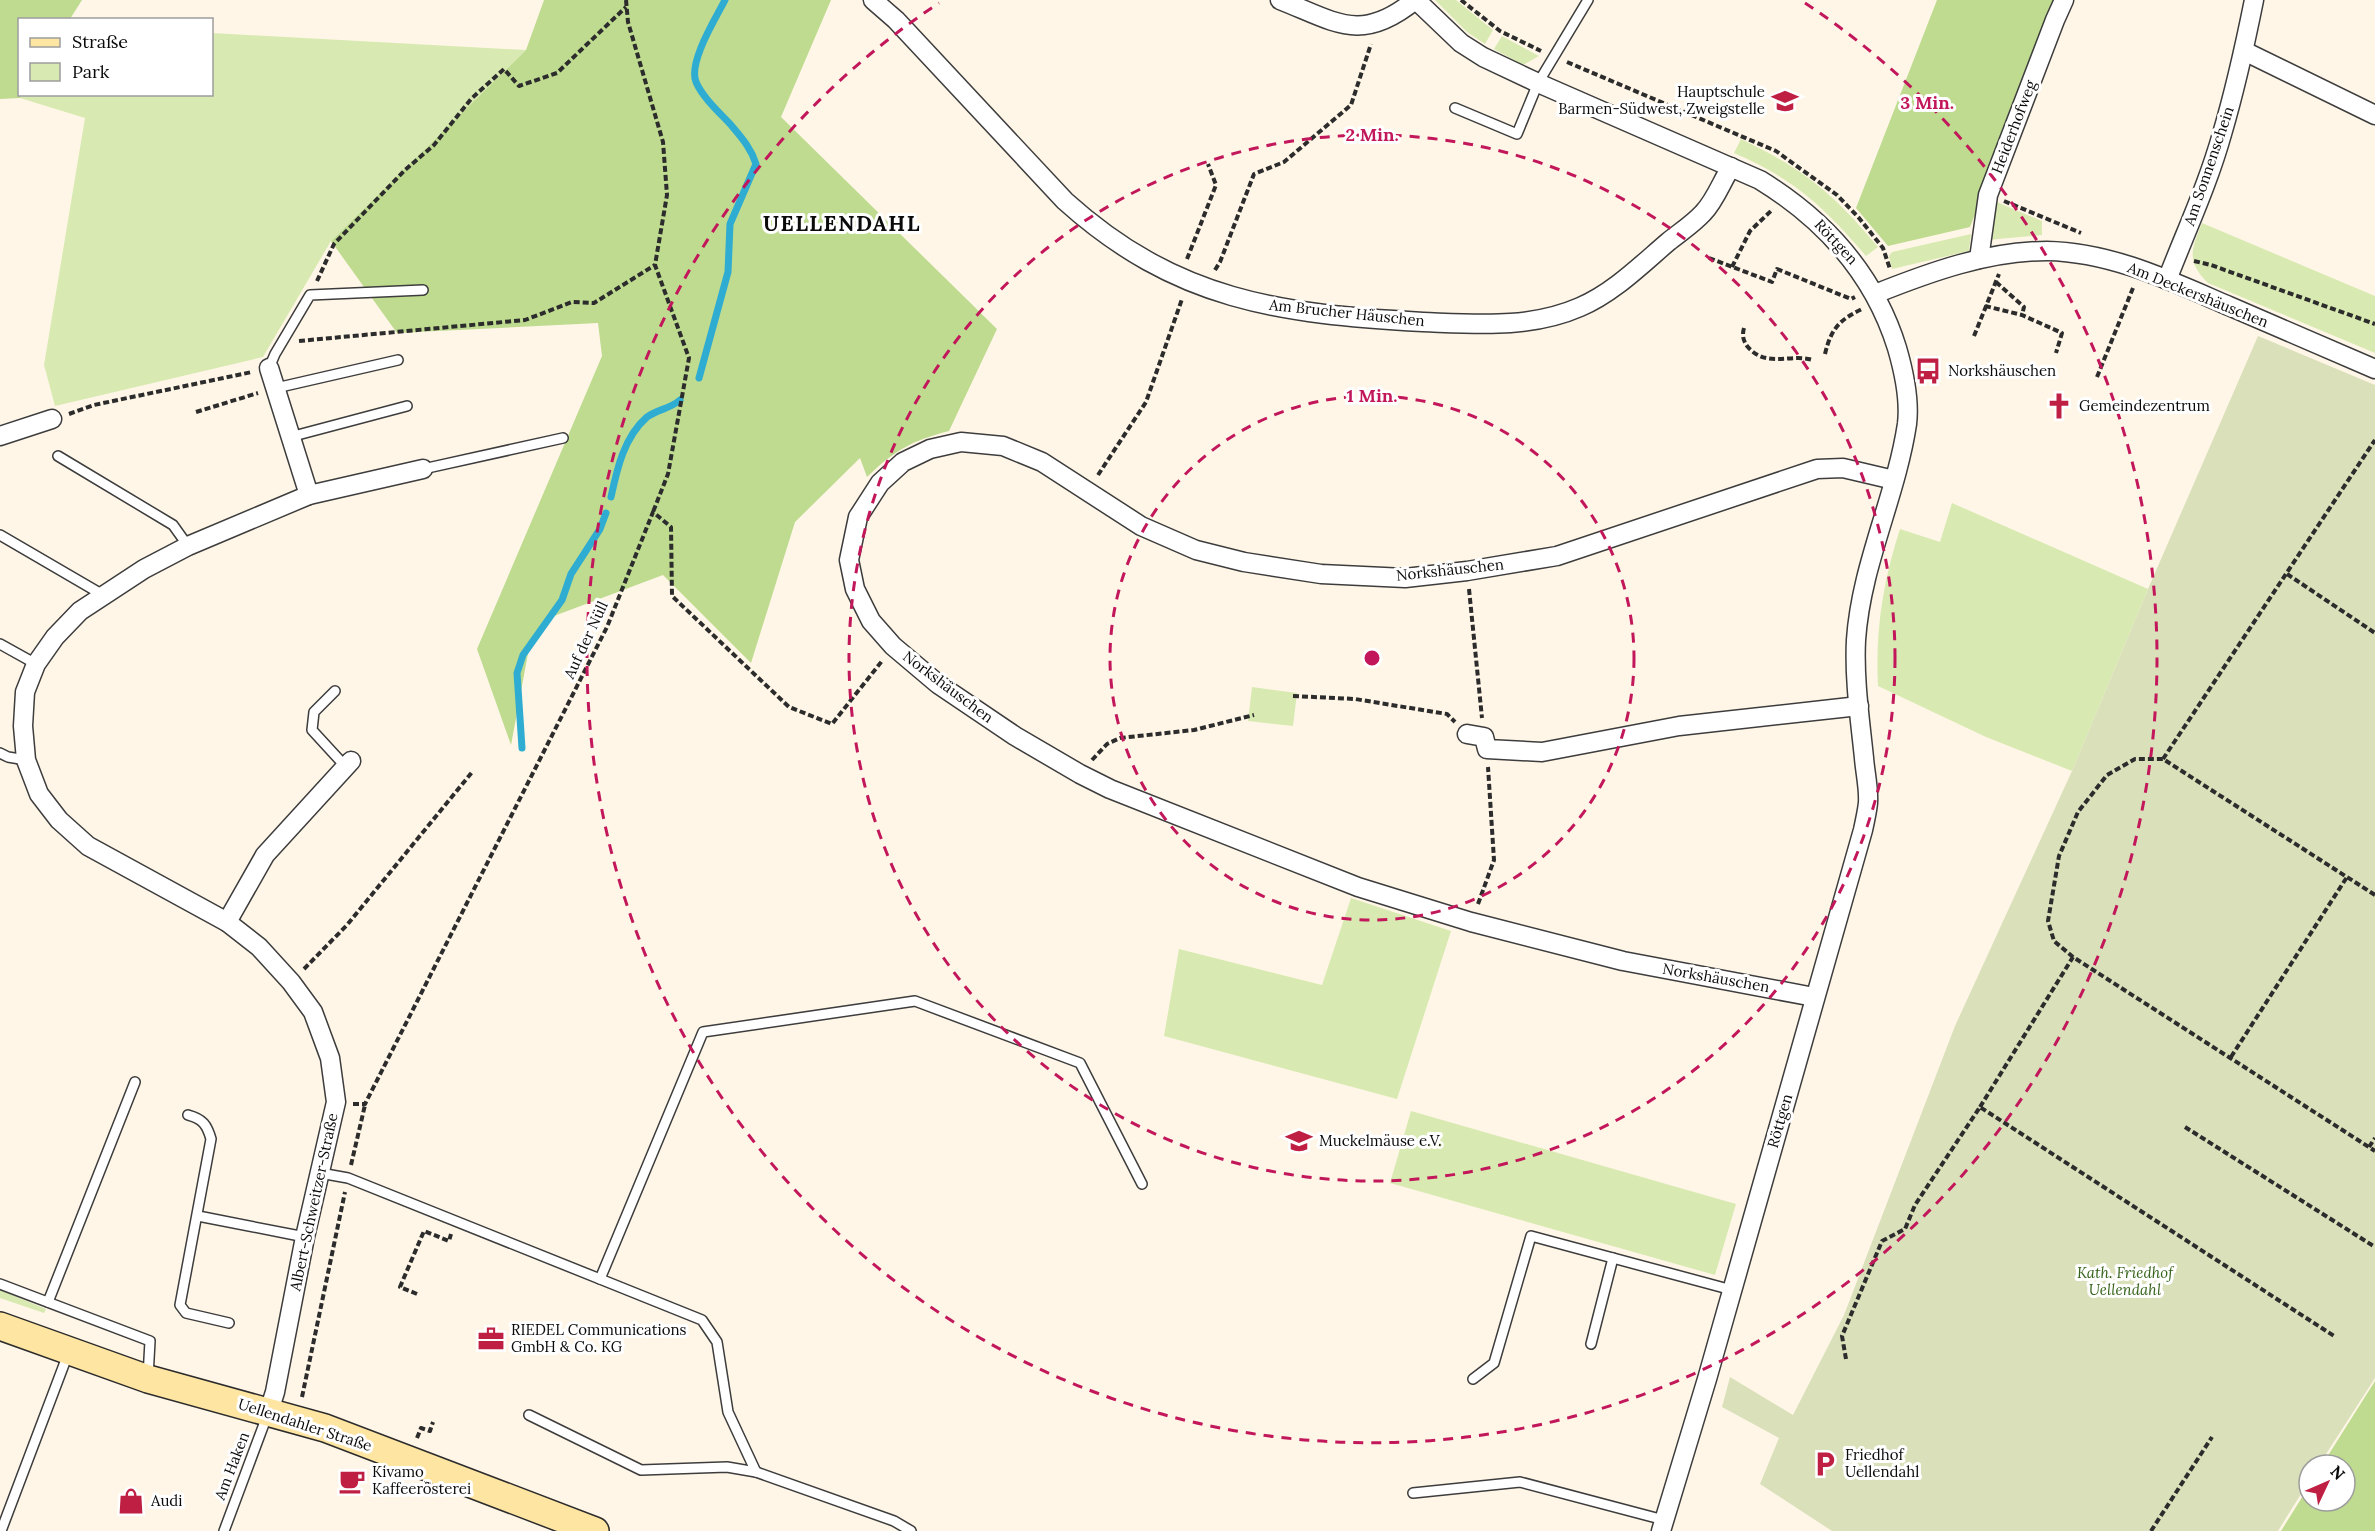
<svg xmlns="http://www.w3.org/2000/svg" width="2375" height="1531" viewBox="0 0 2375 1531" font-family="Lora,serif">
<rect width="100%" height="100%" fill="#fff6e7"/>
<!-- green -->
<g fill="#d8eab1">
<path d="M 1435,0 L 1456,0 L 1493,30 L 1485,44 L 1467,32 Z"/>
<path d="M 212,33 L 526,50 L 331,241 L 263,357 L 55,406 L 44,365 L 85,118 L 20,98 L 22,94 L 212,94 Z"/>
<path d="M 1502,36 L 1539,56 L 1523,65 L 1494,49 Z"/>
<path d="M 1741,139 C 1804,169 1834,194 1878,247 L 1866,256 C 1824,207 1794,179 1734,153 Z"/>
<path d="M 1992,200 L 2042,221 L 2042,235 L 1987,240 Z"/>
<path d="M 2202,223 L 2375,296 L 2375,353 L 2208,283 C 2186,261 2191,250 2202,223 Z"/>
<path d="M 1971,234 L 1969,251 L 1892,269 L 1889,256 L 1892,252 Z"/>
<path d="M 1952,503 L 2148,589 L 2072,771 L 1986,737 L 1878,686 C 1875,632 1883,581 1900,529 L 1940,542 Z"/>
<path d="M 1252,687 L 1297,693 L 1293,726 L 1248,721 Z"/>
<path d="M 1351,898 L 1451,931 L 1397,1099 L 1164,1036 L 1179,949 L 1322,985 Z"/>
<path d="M 1411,1111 L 1736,1204 L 1715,1275 L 1390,1183 Z"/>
<path d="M 0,1290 L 46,1309 L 44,1313 L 0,1298 Z"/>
</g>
<!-- forest -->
<g fill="#bedb90">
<path d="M 0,0 L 82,0 L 70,19 L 20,20 L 20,94 L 22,95 L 20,98 L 0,99 Z"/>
<path d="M 544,0 L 831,0 L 781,117 L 997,329 L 949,431 C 911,441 895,450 867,477 L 860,458 L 795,522 L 751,663 L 663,575 L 554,616 L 529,648 L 511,745 L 477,649 L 602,356 L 598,323 L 397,333 L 331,241 L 526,50 Z"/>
<path d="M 1937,0 L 2059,0 L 1970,227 L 1888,246 L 1856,208 Z"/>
<path d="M 2375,1381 L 2375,1531 L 2281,1531 L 2309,1486 L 2309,1501 L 2345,1501 L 2345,1465 L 2322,1465 Z"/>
</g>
<!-- cemetery -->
<path fill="#dae0ba" d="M 2258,336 L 2375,385 L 2375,1378 L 2319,1465 L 2309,1465 L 2309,1481 L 2278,1531 L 1832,1531 L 1760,1484 L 1779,1438 L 1722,1407 L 1730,1377 L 1793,1415 L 1844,1315 L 1955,1026 L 2072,771 L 2148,589 Z"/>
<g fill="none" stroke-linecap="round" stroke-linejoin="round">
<!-- stream -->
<g stroke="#2facd1" stroke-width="7">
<path d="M 699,378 L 728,272 L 730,224 L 756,164 C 751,148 742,138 731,125 C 719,112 703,98 696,82 C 688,62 716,18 725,0"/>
<path d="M 611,497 C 617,469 624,437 647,417 C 658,409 670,409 680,400"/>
<path d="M 522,748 L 517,673 L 523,655 L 562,600 L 571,574 L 600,529 L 606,513"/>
</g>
<!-- service casing -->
<g stroke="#3d3d3d" stroke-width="12">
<g id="service">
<path d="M 1455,108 L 1517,134 L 1538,83 L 1588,0"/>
<path d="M 269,368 L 275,354 L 310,295 L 423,290"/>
<path d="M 276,388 L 398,360"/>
<path d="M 290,437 L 407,406"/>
<path d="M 58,456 L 173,525 L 188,546"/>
<path d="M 423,469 L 563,438"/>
<path d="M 0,535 L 103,595"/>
<path d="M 0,644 L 36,664"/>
<path d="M 335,691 L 314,712 L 312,730 L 346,767"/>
<path d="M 0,753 L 8,757 L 26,760"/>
<path d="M 188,1115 C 203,1119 207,1125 211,1139 L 180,1305 L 186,1313 L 229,1323"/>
<path d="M 320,1173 L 348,1178 L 600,1279"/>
<path d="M 198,1216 L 305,1237"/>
<path d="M 0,1284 L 150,1341 L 148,1377"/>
<path d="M 48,1302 L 135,1082"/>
<path d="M 1591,1344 L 1613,1258"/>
<path d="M 1473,1379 L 1494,1363 L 1531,1236 L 1732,1290"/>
<path d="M 529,1415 L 641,1470 L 727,1467 L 756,1472 L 894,1521 L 911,1531"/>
<path d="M 756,1472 L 728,1412 L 717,1342 L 702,1320 L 600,1279 L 703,1032 L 915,1001 L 1080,1063 L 1142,1184"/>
<path d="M 1413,1493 L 1520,1482 L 1664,1520"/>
<path d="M 1,1531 L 68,1354"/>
<path d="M 224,1531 L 267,1416"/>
</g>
</g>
<!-- minor casing -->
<g stroke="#3d3d3d" stroke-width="21">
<g id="minor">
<path d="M 873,0 L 896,20 L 1065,201 C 1176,301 1280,314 1423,322 C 1476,324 1530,329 1580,307 C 1613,293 1641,265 1668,242 C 1679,233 1693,224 1703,213 C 1715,201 1722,181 1731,167"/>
<path d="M 1280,0 C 1336,22 1361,44 1415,0"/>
<path d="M 1416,0 L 1461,43 L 1483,57 L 1538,83 L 1760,180 C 1825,220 1874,274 1897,348 C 1904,372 1910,399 1907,424 C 1896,497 1861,565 1856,640 C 1854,679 1860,719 1864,758 C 1865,772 1869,788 1868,803 C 1867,812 1865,821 1863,830 L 1707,1379 L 1661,1531"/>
<path d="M 2244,51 L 2375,115"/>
<path d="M 1979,259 L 1988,195 L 2055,20 L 2064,0"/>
<path d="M 2167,280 C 2186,231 2208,184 2222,134 C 2235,90 2245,45 2254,0"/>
<path d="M 1875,294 C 1930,272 1988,251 2047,251 C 2111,252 2171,281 2229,306 C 2277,327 2326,348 2375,369"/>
<path d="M 269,368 L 309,495"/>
<path d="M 0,436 L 52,419"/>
<path d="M 1467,734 L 1484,737 L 1487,749 L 1542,752 L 1679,726 L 1859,706"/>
<path d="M 227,922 L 265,855 L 351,761"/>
<path d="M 1814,997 L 1623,961 L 1471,922 L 1358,887 L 1110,789 L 1080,774 L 1015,736 L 938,684 L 893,646 L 871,621 L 855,589 L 849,560 L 858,517 L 880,483 L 903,462 L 930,449 L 961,442 L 1003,446 L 1042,462 L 1141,526 L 1196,550 L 1244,562 L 1321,574 L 1405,578 L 1467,571 L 1557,556 L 1817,469 L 1843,468 L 1894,480"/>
<path d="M 269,1411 L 275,1392 L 305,1237 L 336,1102 L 330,1058 L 313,1012 L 291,982 L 259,947 L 227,922 L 88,846 L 59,820 L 39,794 L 26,760 L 23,726 L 25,692 L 36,664 L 55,637 L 80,611 L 144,569 L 188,546 L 309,495 L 423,469"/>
</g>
</g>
<!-- secondary casing -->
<g stroke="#2c2c2c" stroke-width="30">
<path id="secondary" d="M 0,1326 L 148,1379 L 325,1428 L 595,1531"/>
</g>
<!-- path -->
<g stroke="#2c2c2c" stroke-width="4" stroke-dasharray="6 3" stroke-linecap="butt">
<path d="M 626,0 L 628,22 L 663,142 L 667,195 L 655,265 L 689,358 L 668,474 L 653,512"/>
<path d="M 1461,0 L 1500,31 L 1541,51"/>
<path d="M 1567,62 L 1776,151 L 1837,195 L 1859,218 L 1883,248 L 1890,269"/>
<path d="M 2004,201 L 2081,233"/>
<path d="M 1709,258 L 1772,282 L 1777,269 L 1851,299 L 1855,297"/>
<path d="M 1187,259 L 1216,185 L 1208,164"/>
<path d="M 2194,261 L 2211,265 L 2375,324"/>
<path d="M 1732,267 L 1750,231 L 1773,209"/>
<path d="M 1215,270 L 1220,262 L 1254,174 L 1284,162 L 1351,105 L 1371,44"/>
<path d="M 317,281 L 334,244 L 405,170 L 434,145 L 471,99 L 504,69 L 519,86 L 557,73 L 626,7"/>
<path d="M 1996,282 L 2024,307 L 2022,315"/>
<path d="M 1985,306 L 2022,315 L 2062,333 L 2056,353"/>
<path d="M 1744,328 C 1742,335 1743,340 1747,346 C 1766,369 1790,353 1813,360"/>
<path d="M 1974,336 L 1999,274"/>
<path d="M 299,341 L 525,320 L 572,302 L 594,303 L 655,265"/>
<path d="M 1825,354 C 1831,329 1839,320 1862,309"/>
<path d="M 2097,377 L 2133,288"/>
<path d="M 196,412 L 258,393"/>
<path d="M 69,414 L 94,405 L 252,372"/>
<path d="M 1098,475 L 1146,402 L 1182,299"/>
<path d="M 2287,574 L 2375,633"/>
<path d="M 1469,589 L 1482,718"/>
<path d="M 1293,696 L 1355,699 L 1447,714 L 1455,722"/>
<path d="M 2163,759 L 2375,440"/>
<path d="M 1092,760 L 1107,744 L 1120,738 L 1194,730 L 1254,715"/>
<path d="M 2375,895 L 2163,759 L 2135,759 L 2107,775 L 2078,812 L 2059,856 L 2048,921 L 2054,941 L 2073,957 L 2375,1151"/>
<path d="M 1478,904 L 1494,860 L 1488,767"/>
<path d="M 304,969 L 347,925 L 473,771"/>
<path d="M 2231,1057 L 2347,877"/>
<path d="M 353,1104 L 365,1104 L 607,627 L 653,512 L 671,527 L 672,596 L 789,707 L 832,724 L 882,661"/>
<path d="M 1980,1107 L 2073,957"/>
<path d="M 2185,1127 L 2375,1247"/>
<path d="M 2369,1147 L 2375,1138"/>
<path d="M 351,1165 L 365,1105"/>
<path d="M 417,1294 L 400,1287 L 424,1231 L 449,1241 L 451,1234"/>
<path d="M 1846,1359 L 1842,1336 L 1882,1241 L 1905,1229 L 1915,1205 L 1980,1107 L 2334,1336"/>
<path d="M 302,1397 L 345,1192"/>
<path d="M 417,1438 L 421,1428 L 430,1431 L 433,1422"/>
<path d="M 2151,1531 L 2212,1437"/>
</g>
<!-- service -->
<use href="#service" stroke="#fff" stroke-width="9"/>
<!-- minor -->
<use href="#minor" stroke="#fff" stroke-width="18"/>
<!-- secondary -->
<use href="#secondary" stroke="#ffe5a2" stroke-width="27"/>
</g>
<!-- distance rings -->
<g fill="none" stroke="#c2185b" stroke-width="3" stroke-dasharray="10 8">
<circle cx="1372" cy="658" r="262"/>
<circle cx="1372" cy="658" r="523"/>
<path d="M1805 3A785 785 0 1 1 939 3"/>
</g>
<!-- icons -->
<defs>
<g id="school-bare" transform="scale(2.07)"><path d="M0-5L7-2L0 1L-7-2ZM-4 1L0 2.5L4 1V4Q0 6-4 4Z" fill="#be1f42" stroke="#fff" stroke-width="2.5" paint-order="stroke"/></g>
<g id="bus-bare" transform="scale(2.07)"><path d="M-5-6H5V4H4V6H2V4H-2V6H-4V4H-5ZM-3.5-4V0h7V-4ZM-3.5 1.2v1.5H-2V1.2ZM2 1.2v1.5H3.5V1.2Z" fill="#be1f42" stroke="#fff" stroke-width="2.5" paint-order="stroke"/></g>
<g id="church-bare" transform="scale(2.07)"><path d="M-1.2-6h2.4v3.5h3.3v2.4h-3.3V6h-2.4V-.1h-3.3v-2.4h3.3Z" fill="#be1f42" stroke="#fff" stroke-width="2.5" paint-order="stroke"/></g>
<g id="office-bare" transform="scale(2.07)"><path d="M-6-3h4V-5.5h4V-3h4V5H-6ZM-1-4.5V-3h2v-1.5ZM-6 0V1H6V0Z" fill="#be1f42" stroke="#fff" stroke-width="2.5" paint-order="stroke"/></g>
<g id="parking-bare" transform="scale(2.07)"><path d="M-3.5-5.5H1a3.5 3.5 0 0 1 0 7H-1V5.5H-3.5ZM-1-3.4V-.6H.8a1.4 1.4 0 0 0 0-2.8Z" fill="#be1f42" stroke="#fff" stroke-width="2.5" paint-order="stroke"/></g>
<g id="cafe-bare" transform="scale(2.07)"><path d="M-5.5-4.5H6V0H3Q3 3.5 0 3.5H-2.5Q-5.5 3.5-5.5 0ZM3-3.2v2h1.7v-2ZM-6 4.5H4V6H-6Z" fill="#be1f42" stroke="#fff" stroke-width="2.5" paint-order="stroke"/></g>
<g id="shop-bare" transform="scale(2.07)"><path d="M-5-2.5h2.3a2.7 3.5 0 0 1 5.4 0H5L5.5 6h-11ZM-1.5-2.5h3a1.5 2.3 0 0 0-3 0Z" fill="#be1f42" stroke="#fff" stroke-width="2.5" paint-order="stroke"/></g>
</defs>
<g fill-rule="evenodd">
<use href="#school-bare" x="1785" y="101"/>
<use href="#bus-bare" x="1928" y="371"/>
<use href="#church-bare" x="2059" y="406"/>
<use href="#school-bare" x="1299" y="1141"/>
<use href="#office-bare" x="491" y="1339"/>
<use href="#parking-bare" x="1825" y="1464"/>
<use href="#cafe-bare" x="352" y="1481"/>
<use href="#shop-bare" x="131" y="1501"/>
</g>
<g text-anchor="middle" stroke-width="6" stroke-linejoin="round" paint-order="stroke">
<!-- poi labels -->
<g font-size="15" fill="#0a0a0a" stroke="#fff" text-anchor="start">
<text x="1765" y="97" text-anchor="end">Hauptschule<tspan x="1765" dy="17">Barmen-Südwest, Zweigstelle</tspan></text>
<text x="1948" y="376">Norkshäuschen</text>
<text x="2079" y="411">Gemeindezentrum</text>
<text x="1319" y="1146">Muckelmäuse e.V.</text>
<text x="511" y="1335">RIEDEL Communications<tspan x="511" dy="17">GmbH &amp; Co. KG</tspan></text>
<text x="1845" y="1460">Friedhof<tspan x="1845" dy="17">Uellendahl</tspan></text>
<text x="372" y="1477">Kivamo<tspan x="372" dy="17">Kaffeerösterei</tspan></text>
<text x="151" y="1506">Audi</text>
</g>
<!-- street labels -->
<g font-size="15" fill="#0a0a0a" stroke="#fff">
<text transform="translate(2014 127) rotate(-69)" y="5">Heiderhofweg</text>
<text transform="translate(2209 166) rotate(-71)" y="5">Am Sonnenschein</text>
<text transform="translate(1836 242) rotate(47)" y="5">Röttgen</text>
<text transform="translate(2198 295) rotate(22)" y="5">Am Deckershäuschen</text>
<text transform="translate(1347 313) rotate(6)" y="5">Am Brucher Häuschen</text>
<text transform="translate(1450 570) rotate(-6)" y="5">Norkshäuschen</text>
<text transform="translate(586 640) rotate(-65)" y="5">Auf der Nüll</text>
<text transform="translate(948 687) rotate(37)" y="5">Norkshäuschen</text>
<text transform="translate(1716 978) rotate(10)" y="5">Norkshäuschen</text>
<text transform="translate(1780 1121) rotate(-74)" y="5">Röttgen</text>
<text transform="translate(314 1202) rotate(-78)" y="5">Albert-Schweitzer-Straße</text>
<text transform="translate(305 1425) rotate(18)" y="5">Uellendahler Straße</text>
<text transform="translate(232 1466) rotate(-69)" y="5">Am Haken</text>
</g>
<!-- park labels -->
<g font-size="15" font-style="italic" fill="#35631a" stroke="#fff">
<text x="2125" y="1278">Kath. Friedhof<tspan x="2125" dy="17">Uellendahl</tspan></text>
</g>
<!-- district labels -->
<g font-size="21" font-weight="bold" letter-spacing="1.5" fill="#0a0a0a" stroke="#fff">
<text x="842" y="231">UELLENDAHL</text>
</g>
</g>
<circle cx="1372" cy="658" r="9" fill="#c2185b" stroke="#fff" stroke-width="3"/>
<g font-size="18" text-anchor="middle" font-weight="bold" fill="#c2185b" stroke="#fff" stroke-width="6" stroke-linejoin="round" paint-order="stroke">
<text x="1927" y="109">3 Min.</text>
<text x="1372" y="141">2 Min.</text>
<text x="1372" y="402">1 Min.</text>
</g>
<!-- legend -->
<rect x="18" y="18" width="195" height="78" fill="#ffffff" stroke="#9d9d9d" stroke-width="1.5"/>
<rect x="30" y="38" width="30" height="9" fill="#ffe5a2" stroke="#9d9d9d" stroke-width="1.5"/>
<text x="72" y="48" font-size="18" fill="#0a0a0a">Straße</text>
<rect x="30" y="63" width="30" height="18" fill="#d8eab1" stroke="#9d9d9d" stroke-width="1.5"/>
<text x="72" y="78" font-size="18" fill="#0a0a0a">Park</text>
<!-- north arrow -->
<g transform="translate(2327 1483) rotate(46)"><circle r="28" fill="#ffffff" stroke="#9d9d9d" stroke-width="1.5"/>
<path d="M0-4.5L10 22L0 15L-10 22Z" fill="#be1f42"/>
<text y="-9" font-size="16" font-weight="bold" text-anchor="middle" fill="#0a0a0a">N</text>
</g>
</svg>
